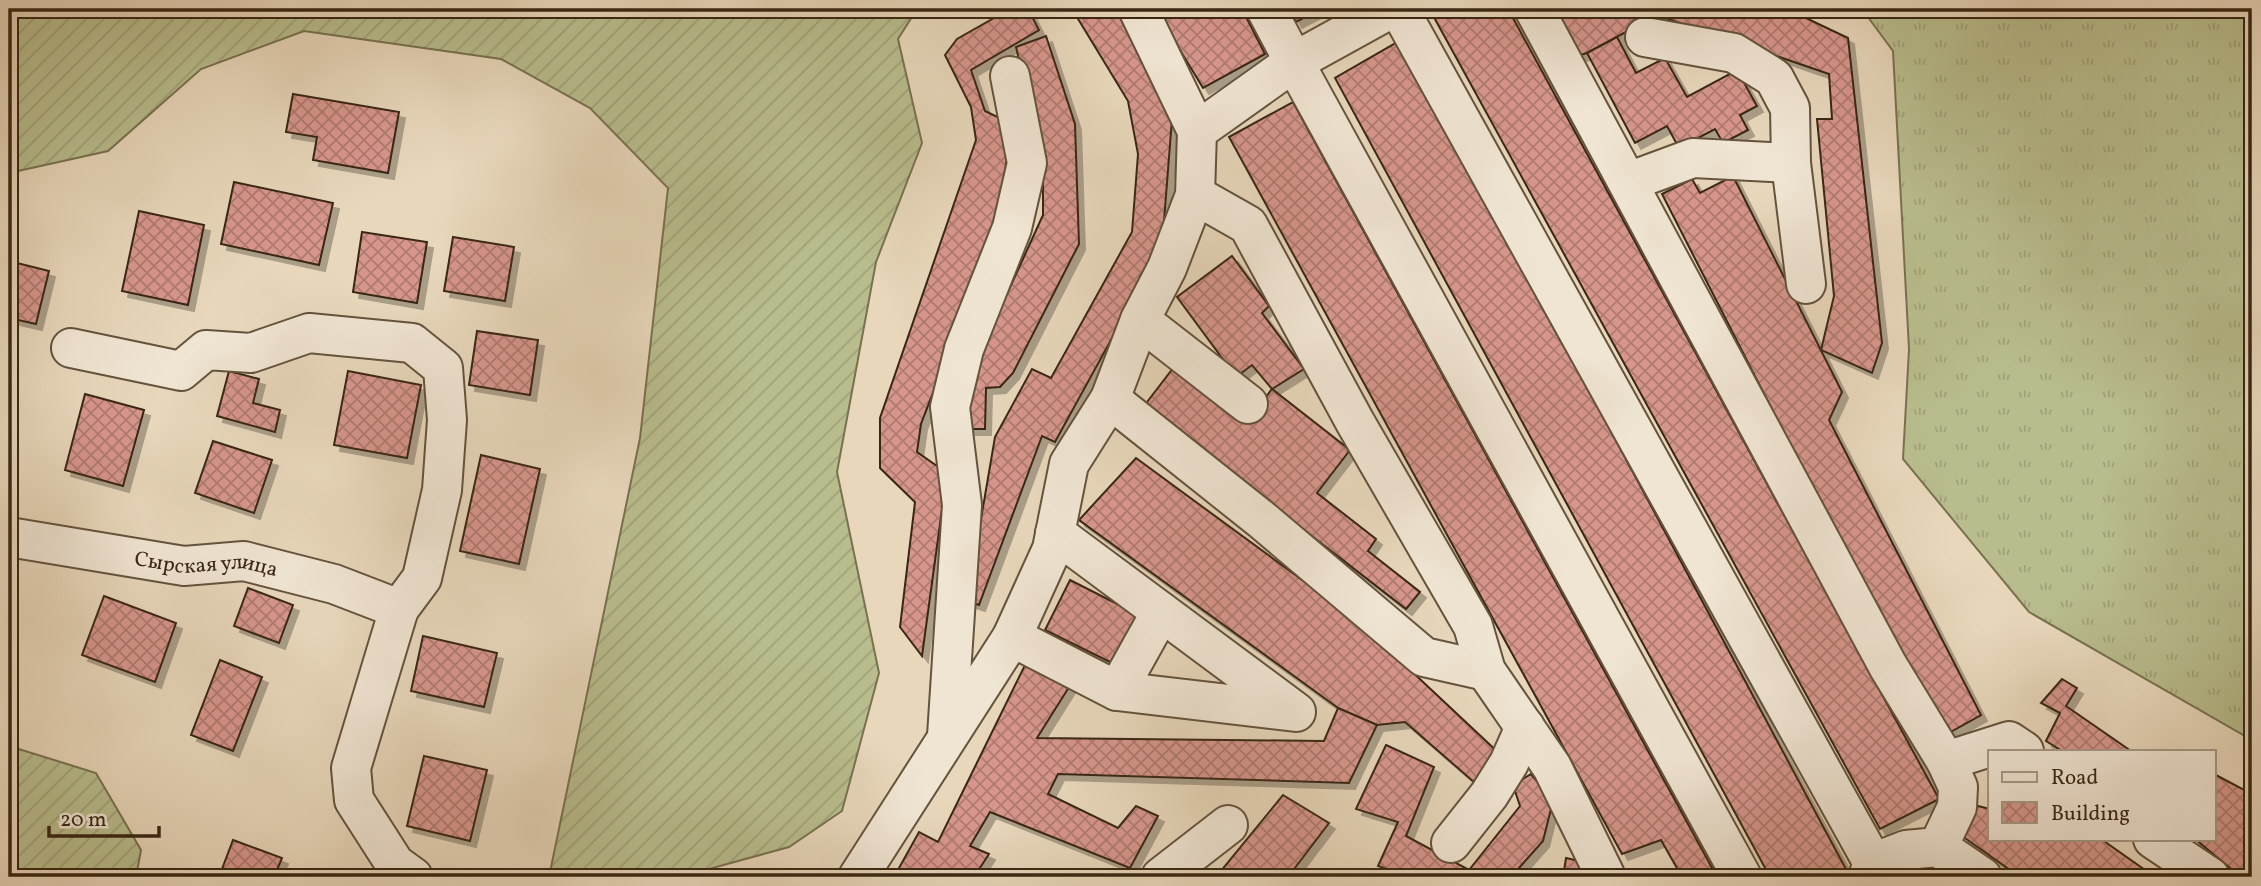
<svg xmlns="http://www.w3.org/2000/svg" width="2261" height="886" viewBox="0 0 2261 886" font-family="Vollkorn,serif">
<defs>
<pattern id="grass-tufts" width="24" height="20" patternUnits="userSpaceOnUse" patternTransform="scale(1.75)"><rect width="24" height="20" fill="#b9bd8d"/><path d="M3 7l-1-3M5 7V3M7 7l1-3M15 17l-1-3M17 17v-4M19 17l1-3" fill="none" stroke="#a0a279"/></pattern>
<pattern id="garden-furrows" width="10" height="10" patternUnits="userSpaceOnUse" patternTransform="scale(1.75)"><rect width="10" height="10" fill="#b9bd8d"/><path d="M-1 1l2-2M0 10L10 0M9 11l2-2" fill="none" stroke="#a0a279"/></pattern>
<pattern id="building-cross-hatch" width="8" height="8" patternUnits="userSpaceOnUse" patternTransform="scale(1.75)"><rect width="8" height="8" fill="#d7968c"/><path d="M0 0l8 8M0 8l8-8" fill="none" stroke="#af7a71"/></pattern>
<filter id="shadow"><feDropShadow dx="6" dy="6" stdDeviation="0" flood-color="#0004"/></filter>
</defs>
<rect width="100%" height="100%" fill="#e8d7bb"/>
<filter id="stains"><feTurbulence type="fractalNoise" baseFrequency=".00286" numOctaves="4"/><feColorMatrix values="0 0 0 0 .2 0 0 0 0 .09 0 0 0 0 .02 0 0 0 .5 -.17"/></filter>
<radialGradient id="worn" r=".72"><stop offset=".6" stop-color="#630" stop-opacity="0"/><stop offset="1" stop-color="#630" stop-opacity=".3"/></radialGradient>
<!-- grass -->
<path fill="url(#grass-tufts)" stroke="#787250" stroke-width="2" d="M 1862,9 L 2252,9 L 2252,740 L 2029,612 L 1903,459 L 1909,349 L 1893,51 Z"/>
<!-- garden -->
<g fill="url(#garden-furrows)" stroke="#787250" stroke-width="2">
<path d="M 9,9 L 917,9 L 898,39 L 922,143 L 876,262 L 837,472 L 879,673 L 842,811 L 789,847 L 687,875 L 686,877 L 549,877 L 640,438 L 668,188 L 590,108 L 501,59 L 304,31 L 201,69 L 108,151 L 9,173 Z"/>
<path d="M 9,746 L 96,773 L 141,850 L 136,877 L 9,877 Z"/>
</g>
<!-- building -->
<g fill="url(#building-cross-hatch)" stroke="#382713" stroke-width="2" filter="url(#shadow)">
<path d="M 1010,9 L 1028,9 L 1039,30 L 971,70 L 985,111 L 1010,123 L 1001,215 L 921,424 L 917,452 L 947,473 L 922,656 L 900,627 L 915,502 L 880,468 L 880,418 L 976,140 L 971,107 L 945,55 L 957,39 Z"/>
<path d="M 1072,9 L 1117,9 L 1139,39 L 1172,119 L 1162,247 L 1055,442 L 1042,436 L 979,605 L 967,601 L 995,437 L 1032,369 L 1051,378 L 1132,232 L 1138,154 L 1128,101 Z"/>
<path d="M 1155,9 L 1242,9 L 1265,54 L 1203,88 Z"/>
<path d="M 1289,9 L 1321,9 L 1296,22 Z"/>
<path d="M 1433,9 L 1465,9 L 1466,13 L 1475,9 L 1508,9 L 1939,799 L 1880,829 L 1430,10 Z"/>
<path d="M 1553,9 L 1746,9 L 1763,16 L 1767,9 L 1787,9 L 1848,38 L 1882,343 L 1872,373 L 1821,350 L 1834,296 L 1817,119 L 1832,119 L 1829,74 L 1657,15 L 1587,53 L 1577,56 Z"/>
<path d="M 1046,36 L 1075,124 L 1079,244 L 1013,373 L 1000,387 L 986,388 L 985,429 L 961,429 L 976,362 L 1043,215 L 1043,165 L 1016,47 Z"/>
<path d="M 1617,37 L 1636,73 L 1665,58 L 1687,97 L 1737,70 L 1757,106 L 1740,115 L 1748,130 L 1723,143 L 1715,129 L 1679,148 L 1667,126 L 1635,143 L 1587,53 Z"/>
<path d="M 1401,40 L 1847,871 L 1832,877 L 1770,877 L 1335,78 Z"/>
<path d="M 293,94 L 399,112 L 388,173 L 313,160 L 317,137 L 286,132 Z"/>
<path d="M 1293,102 L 1717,877 L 1682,877 L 1661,840 L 1622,854 L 1229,137 Z"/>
<path d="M 1733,176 L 1842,392 L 1829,420 L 1981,715 L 1947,734 L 1788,441 L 1662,194 L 1692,179 L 1700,193 Z"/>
<path d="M 234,182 L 333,203 L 319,265 L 221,244 Z"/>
<path d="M 139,211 L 204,225 L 188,305 L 122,291 Z"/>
<path d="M 362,232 L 427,242 L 417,303 L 353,292 Z"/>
<path d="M 453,237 L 514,247 L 505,301 L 444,291 Z"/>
<path d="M 1232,256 L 1269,306 L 1262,313 L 1304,369 L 1272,389 L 1252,365 L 1236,377 L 1177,297 Z"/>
<path d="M 9,261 L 49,271 L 36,324 L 9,318 Z"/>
<path d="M 477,331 L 538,340 L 530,395 L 469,385 Z"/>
<path d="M 1174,367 L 1246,423 L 1272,389 L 1350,450 L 1317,493 L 1376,539 L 1368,551 L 1420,592 L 1406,609 L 1144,406 Z"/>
<path d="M 229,371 L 259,379 L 253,403 L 280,410 L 275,432 L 217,416 Z"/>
<path d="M 348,371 L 421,385 L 407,458 L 334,445 Z"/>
<path d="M 85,394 L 144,410 L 123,486 L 65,470 Z"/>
<path d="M 213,441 L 272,460 L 254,513 L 195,493 Z"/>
<path d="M 481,455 L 540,469 L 519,564 L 460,551 Z"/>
<path d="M 1136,458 L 1358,621 L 1502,756 L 1475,783 L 1405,722 L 1377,725 L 1338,708 L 1079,520 Z"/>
<path d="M 1070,580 L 1141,616 L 1116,665 L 1045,630 Z"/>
<path d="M 248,588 L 293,605 L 279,643 L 234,626 Z"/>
<path d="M 104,596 L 176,623 L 155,682 L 82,655 Z"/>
<path d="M 423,636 L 497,653 L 484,707 L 411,691 Z"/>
<path d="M 220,660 L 262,677 L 233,751 L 191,735 Z"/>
<path d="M 1026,663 L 1071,684 L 1037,738 L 1324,741 L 1338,708 L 1377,725 L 1349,783 L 1058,774 L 1048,794 L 1118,828 L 1136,806 L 1158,816 L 1130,868 L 990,812 L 970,846 L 989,854 L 974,877 L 894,877 L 919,832 L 938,842 Z"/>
<path d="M 2062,679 L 2077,688 L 2066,706 L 2131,751 L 2062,751 L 2046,741 L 2060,713 L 2041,703 Z"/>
<path d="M 1386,745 L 1434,767 L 1406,836 L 1469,870 L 1520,806 L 1513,785 L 1531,774 L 1553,801 L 1543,841 L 1511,877 L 1409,877 L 1378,866 L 1398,822 L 1356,809 Z"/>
<path d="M 424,756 L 487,770 L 470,841 L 407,826 Z"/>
<path d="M 2214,774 L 2252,794 L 2252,877 L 2241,877 L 2195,839 L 2214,839 Z"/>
<path d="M 1283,795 L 1329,823 L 1288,877 L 1216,877 Z"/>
<path d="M 1974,805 L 1990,809 L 1990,839 L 2101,839 L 2155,877 L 2020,877 L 1962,836 Z"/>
<path d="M 233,840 L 282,858 L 274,877 L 219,877 Z"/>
<path d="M 1566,858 L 1588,863 L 1585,877 L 1563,877 Z"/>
<path d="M 1925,862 L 1948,877 L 1893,877 L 1900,866 L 1914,875 Z"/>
</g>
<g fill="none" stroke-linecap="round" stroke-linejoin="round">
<!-- minor casing -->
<g stroke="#64533d" stroke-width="42">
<g id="minor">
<path d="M 1266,9 L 1294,62 L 1390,9"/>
<path d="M 1399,9 L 1873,863"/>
<path d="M 1534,9 L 1888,666 L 1946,761 L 2009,741 L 2024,751"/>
<path d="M 1645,37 L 1734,53 L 1774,78 L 1790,108 L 1791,163 L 1806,284"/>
<path d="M 1197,131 L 1294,62 L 1742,877"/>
<path d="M 1628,182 L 1693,158 L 1791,163"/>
<path d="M 1195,195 L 1248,225 L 1355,422 L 1473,626 L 1486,671 L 1552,767 L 1605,875"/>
<path d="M 1140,320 L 1248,404"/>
<path d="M 71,348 L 181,371 L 206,350 L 251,353 L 309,333 L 412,343 L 443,368 L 447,420 L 442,490 L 422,578 L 399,609"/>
<path d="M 1110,399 L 1262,520 L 1424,657 L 1486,671"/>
<path id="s1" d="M 9,537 L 184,566 L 244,561 L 334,584 L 399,609 L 351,768 L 354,800 L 395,864 L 413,877"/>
<path d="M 1012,637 L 1117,691 L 1296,712 L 1055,533"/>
<path d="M 1117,691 L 1161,612"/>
<path d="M 947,736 L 962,505 L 950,407 L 964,349 L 1012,228 L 1027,163 L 1010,76"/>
<path d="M 1946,761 L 1958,787 L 1957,807 L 1938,847 L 1982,877"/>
<path d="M 2153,839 L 2210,877"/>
<path d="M 1451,843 L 1489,795 L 1509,763 L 1525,727"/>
<path d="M 858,877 L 1012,637 L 1052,549 L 1069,464 L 1110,399 L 1140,320 L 1167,268 L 1195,195 L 1197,131 L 1138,9"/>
<path d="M 1161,877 L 1228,825"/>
<path d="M 1868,877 L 1873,863 L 1906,850 L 1938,847"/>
</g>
</g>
<!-- minor -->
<use href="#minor" stroke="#f0e5d3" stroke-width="38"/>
</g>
<g text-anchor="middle" stroke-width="5" stroke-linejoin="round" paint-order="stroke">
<!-- street labels -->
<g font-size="21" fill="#382713" stroke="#f0e5d3">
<text dy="7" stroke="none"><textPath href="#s1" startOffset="200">Сырская улица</textPath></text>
</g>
</g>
<!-- margin -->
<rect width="2261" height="886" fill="none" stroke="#e8d7bb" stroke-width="35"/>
<rect x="10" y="10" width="2240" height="865" fill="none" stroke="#382713" stroke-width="3.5"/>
<rect x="18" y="18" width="2226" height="851" fill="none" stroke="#382713" stroke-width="2"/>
<!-- legend -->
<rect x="1988" y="750" width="228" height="91" fill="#f0e5d3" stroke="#a69986" stroke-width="2"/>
<rect x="2002" y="772" width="35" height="10" fill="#f0e5d3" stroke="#a69986" stroke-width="2"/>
<text x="2051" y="784" font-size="21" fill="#382713">Road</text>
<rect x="2002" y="802" width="35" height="21" fill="url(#building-cross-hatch)" stroke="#a69986" stroke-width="2"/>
<text x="2051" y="820" font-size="21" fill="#382713">Building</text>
<!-- scale -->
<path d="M49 826v10h110v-10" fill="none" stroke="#382713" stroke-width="3.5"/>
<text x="60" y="826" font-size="21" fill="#382713" stroke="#f0e5d3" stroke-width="5" paint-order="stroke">20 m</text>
<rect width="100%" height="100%" filter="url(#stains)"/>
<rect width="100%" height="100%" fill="url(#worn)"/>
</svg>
